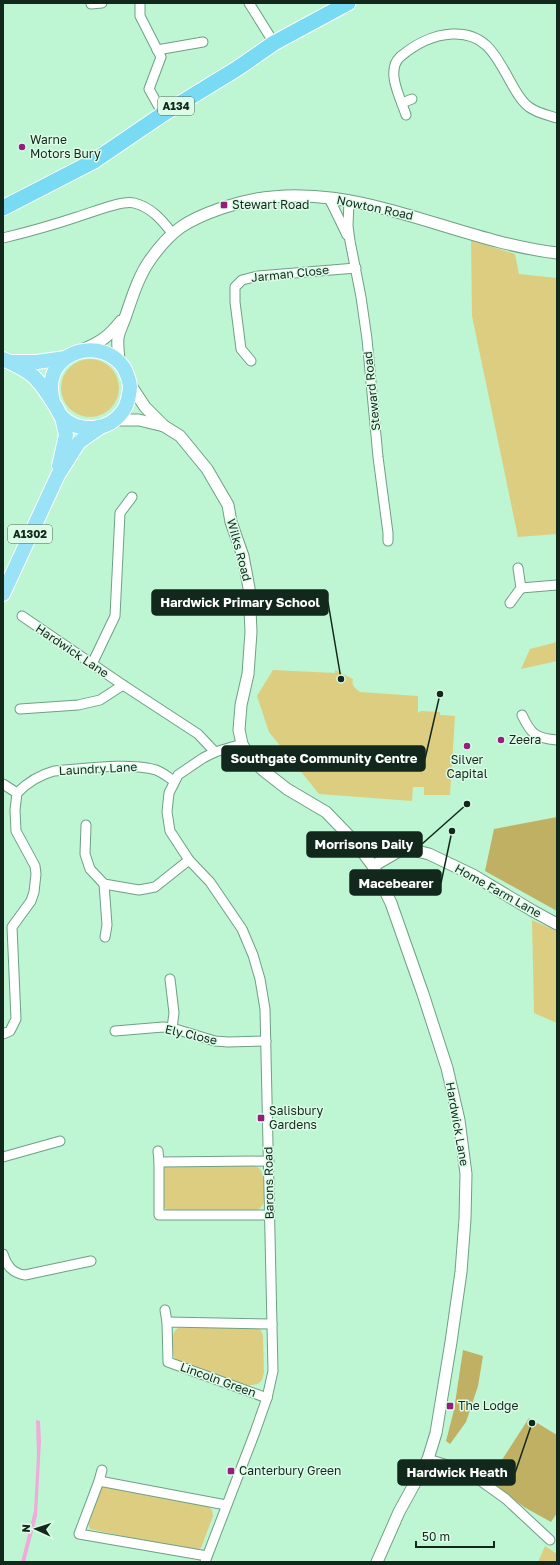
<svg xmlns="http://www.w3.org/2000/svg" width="560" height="1565" viewBox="0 0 560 1565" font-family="'Golos Text',sans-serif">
<rect width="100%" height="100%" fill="#bef5d3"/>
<!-- green -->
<g fill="#ddcd80">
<path d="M 471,240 L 515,254 L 519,274 L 557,278 L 557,534 L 518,537 L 472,316 Z"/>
<circle cx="90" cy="388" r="29"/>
<path d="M 557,642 L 557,661 L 521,669 L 530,649 Z"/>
<path d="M 273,670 L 335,673 L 335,670 L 353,679 C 351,686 355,688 360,692 L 418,696 L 418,713 L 421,711 L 440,712 L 440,715 L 455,716 L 450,795 L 424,795 L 424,787 L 413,787 L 412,801 L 319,794 L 269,732 L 257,696 Z"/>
<path d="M 532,920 L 557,931 L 557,1023 L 534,1013 Z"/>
<path d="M 168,1164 L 251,1165 C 254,1166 257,1167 260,1169 C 264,1173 265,1198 263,1204 C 261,1209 256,1211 250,1211 L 169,1210 L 162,1207 L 163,1167 Z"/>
<path d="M 178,1328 L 257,1328 L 261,1330 L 263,1336 L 264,1373 L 262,1380 L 258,1384 L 245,1386 L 176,1360 C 170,1351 168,1335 178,1328 Z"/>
<path d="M 103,1487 L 205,1504 C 210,1507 213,1510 213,1516 L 201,1548 L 195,1550 L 187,1550 L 90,1529 L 88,1523 L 100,1490 Z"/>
<path d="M 545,1546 L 557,1554 L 557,1562 L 538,1562 Z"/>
</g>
<!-- forest -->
<g fill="#c0b063">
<path d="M 557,817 L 557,911 L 485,871 L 494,829 Z"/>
<path d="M 463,1350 L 483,1356 L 478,1386 L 466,1422 L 450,1444 L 446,1441 L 454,1410 Z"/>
<path d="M 529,1418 L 557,1435 L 557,1513 L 551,1522 L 524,1507 L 489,1480 Z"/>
</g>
<!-- water -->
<path fill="#efacdb" d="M 36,1420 L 40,1421 L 41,1441 L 37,1516 L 25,1562 L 21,1562 L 34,1511 L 37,1455 Z"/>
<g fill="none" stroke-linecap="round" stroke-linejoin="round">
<!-- minor casing -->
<g stroke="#6da183" stroke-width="11">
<g id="minor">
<path d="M 140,3 L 140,16 L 161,57 L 149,89 L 163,114"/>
<path d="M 249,3 L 274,43"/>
<path d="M 91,4 L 102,3"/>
<path d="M 157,50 L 203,42"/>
<path d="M 402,103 L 412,99"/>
<path d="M 406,115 C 401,99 385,71 400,57 C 414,45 433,35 452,34 C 489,32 498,61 514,88 C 518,95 522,102 529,107 C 537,113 547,115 557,118"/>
<path d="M 329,198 L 347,235"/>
<path d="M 349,200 L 348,226 L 350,241 L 361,297 L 367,339 L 378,457 L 388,533 L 388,541"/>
<path d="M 3,238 C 28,232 53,225 77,217 C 91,213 121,200 134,203 C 151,207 162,220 172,233"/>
<path d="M 251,361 L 241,349 L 235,302 L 235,287 L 242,280 L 258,276 L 356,268"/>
<path d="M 521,588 L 557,585"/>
<path d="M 510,603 L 521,588 L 518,568"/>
<path d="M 22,616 L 123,685 L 198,734 L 215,752"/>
<path d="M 92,664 L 115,616 L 120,513 L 132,497"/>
<path d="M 20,709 L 78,705 L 100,700 L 123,685"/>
<path d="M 522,715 C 531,734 535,738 557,740"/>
<path d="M 3,784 L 17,793 C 28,782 39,775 54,771 C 83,769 129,762 156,770 C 162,772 168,777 174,781"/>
<path d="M 86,825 L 85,854 L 90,869 L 104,884 L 139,890 L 155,887 L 189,860"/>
<path d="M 104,884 L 107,925 L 105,937"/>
<path d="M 170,979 L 174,1013 L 172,1028"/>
<path d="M 115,1031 L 163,1027 L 172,1028 L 215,1041 L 228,1042 L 266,1041"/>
<path d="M 3,1034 L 10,1031 L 16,1019 L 12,927 L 31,901 L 34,892 L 36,874 L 35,866 L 16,831 L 15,810 L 17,793"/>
<path d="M 158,1151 L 159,1162"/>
<path d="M 3,1157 L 60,1141"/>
<path d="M 269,1161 L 159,1162 L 159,1215 L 269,1215"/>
<path d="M 3,1254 C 7,1266 12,1273 25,1275 L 91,1261"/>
<path d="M 165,1310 L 167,1322"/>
<path d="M 267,1398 L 168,1362 L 167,1322 L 272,1324"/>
<path d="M 428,1459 L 467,1471 L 506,1499 L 550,1540"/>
<path d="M 99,1481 L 102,1470"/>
<path d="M 207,1556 L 79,1534 L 99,1481 L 226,1505"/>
<path d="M 205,1562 L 255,1432 L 267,1398 L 273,1371 L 265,1009 L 260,979 L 253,955 L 242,929 L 210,882 L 189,860 L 170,831 L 167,812 L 169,793 L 178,775 L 203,758 L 215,752 L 242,744"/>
</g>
</g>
<!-- tertiary casing -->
<g stroke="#6da183" stroke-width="13">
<g id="tertiary">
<path d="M 84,349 C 101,342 109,336 121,321"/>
<path d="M 119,362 C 119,354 117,346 118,338 C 119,331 123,324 125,318 C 132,298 138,277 150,260 C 171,230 187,220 222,208 C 337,167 445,240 557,253"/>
<path d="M 130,384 L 145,407 L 164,426 L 180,436 L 207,469 L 228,505 L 231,522 L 243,556 L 249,588 L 251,632 L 248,674 L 241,705 L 239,730 L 242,744 L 250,758 L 264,771 L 287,789 L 326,812 L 355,842 L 373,866 L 391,903 L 423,994 L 447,1068 L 459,1120 L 466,1174 L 465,1219 L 461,1272 L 451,1342 L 436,1433 L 428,1459 L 399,1512 L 377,1562"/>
<path d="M 115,420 L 139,420 L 164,426"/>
<path d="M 373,866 L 399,851 L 409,849 L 429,854 L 473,875 L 533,911 L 557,924"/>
</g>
</g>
<!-- primary casing -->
<g stroke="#fff" stroke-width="16">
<g id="primary">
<path d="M 3,359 C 12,363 30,372 36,379 C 44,387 50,398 56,407 C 58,410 59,414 62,417 C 80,434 109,431 123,411 C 128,404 129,396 130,388 C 130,381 127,374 124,368 C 102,336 51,350 51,387 C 51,392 52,397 53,402"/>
<path d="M 10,362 L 37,362 L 65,358"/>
<path d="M 59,466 L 66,435 L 62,417"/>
<path d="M 3,594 L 58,475 L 79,442 L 99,428"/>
</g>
</g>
<!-- trunk casing -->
<g stroke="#fff" stroke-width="17">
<path id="trunk" d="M 3,208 L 94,161 L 163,114 L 238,68 L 274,43 L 348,3"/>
</g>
<!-- minor -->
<use href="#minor" stroke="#fff" stroke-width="9"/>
<!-- tertiary -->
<use href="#tertiary" stroke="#fff" stroke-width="11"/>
<!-- primary -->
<use href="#primary" stroke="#9ae3f6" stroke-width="14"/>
<!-- trunk -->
<use href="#trunk" stroke="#78daf3" stroke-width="15"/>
</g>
<!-- markers -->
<g fill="#941e7c" stroke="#dcfce8" stroke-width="1.5">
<circle cx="22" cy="147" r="4"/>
<rect x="220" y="201" width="8" height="8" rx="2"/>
<circle cx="501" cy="740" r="4"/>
<circle cx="467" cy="746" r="4"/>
<rect x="257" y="1114" width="8" height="8" rx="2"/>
<rect x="446" y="1402" width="8" height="8" rx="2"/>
<rect x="227" y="1467" width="8" height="8" rx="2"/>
</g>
<g text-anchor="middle" stroke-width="3" stroke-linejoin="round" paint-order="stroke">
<!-- shield labels -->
<g fill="#dcfce8" stroke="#4f6859" stroke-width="1">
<rect x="158" y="97" width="36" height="18" rx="3"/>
<rect x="8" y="525" width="44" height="18" rx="3"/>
</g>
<g font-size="11" font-weight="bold" fill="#13281c">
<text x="176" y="110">A134</text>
<text x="30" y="538">A1302</text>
</g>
<!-- poi labels -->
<g font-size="12" fill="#13281c" stroke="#dcfce8" text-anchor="start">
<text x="30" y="144">Warne<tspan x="30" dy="14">Motors Bury</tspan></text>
<text x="232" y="209">Stewart Road</text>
<text x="509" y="744">Zeera</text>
<text x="467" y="764" text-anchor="middle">Silver<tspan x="467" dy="14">Capital</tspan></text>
<text x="269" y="1115">Salisbury<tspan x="269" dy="14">Gardens</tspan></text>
<text x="458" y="1410">The Lodge</text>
<text x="239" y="1475">Canterbury Green</text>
</g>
<!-- street labels -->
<g font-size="12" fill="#13281c" stroke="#dcfce8">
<text transform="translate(375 208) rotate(12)" y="4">Nowton Road</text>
<text transform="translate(290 274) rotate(-6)" y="4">Jarman Close</text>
<text transform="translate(372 391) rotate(-96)" y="4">Steward Road</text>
<text transform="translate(239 550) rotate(75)" y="4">Wilks Road</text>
<text transform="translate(72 651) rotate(34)" y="4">Hardwick Lane</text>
<text transform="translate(98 769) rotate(-3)" y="4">Laundry Lane</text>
<text transform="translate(498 891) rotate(29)" y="4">Home Farm Lane</text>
<text transform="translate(191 1035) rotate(13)" y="4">Ely Close</text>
<text transform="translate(457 1124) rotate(80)" y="4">Hardwick Lane</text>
<text transform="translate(269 1183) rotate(-91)" y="4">Barons Road</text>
<text transform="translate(218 1380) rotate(20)" y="4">Lincoln Green</text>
</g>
</g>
<!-- callouts -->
<path fill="none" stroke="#13281c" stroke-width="1.5" d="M341 679L328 602M440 694L425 759M467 804L422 844M452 831L441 883M532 1423L515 1473"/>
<g fill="#13281c" stroke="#dcfce8" stroke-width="1.5">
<circle cx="341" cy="679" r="4"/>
<circle cx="440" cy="694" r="4"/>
<circle cx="467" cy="804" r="4"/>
<circle cx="452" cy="831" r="4"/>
<circle cx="532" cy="1423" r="4"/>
</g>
<g fill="#13281c" stroke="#13281c" stroke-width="1.5">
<rect x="152" y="590" width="176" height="25" rx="4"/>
<rect x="222" y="746" width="203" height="25" rx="4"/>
<rect x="307" y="832" width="115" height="25" rx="4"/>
<rect x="350" y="870" width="91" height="25" rx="4"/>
<rect x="398" y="1460" width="117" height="25" rx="4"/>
</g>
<g font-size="13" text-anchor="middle" font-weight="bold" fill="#fff">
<text x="240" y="607">Hardwick Primary School</text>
<text x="324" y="763">Southgate Community Centre</text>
<text x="364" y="849">Morrisons Daily</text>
<text x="396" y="888">Macebearer</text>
<text x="457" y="1477">Hardwick Heath</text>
</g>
<!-- border -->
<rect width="560" height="1565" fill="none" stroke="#13281c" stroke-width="8"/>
<!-- north arrow -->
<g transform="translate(36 1529) rotate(273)" stroke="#dcfce8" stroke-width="3" paint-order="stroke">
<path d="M0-3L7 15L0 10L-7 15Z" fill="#13281c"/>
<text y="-6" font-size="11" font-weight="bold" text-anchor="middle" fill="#13281c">N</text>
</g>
<!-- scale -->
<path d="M416 1541v6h78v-6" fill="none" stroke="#13281c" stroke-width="2"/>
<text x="422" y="1541" font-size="12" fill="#13281c" stroke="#dcfce8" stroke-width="3" paint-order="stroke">50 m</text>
</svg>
